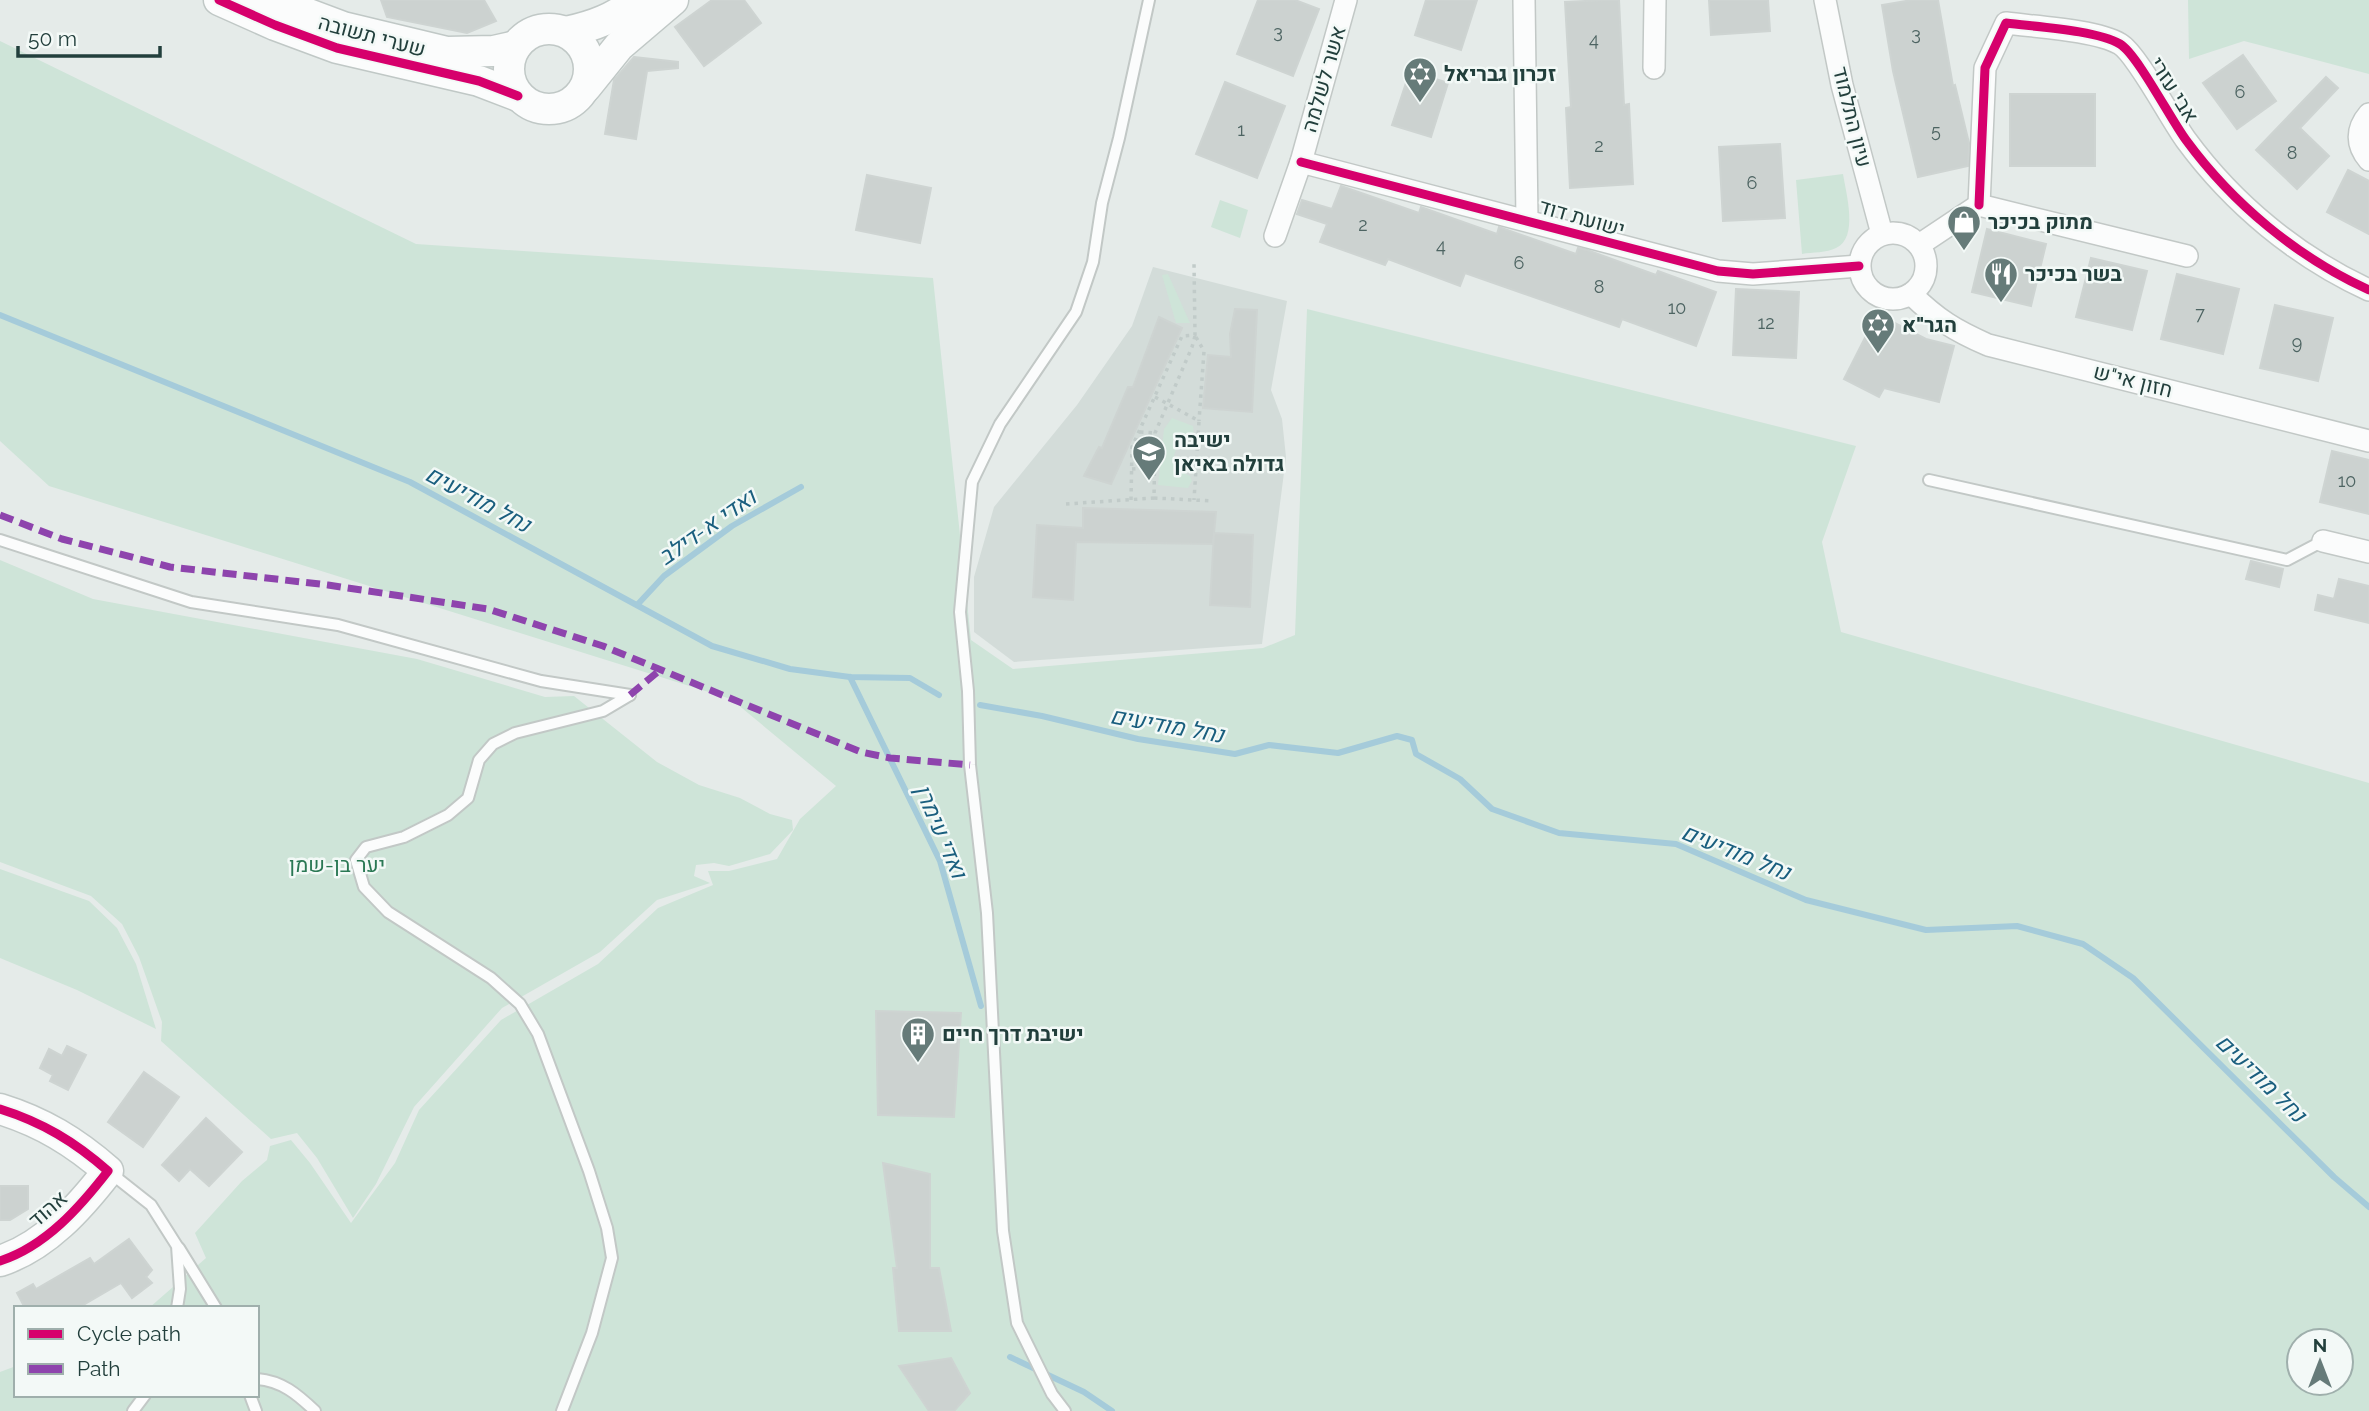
<svg xmlns="http://www.w3.org/2000/svg" width="2369" height="1411" viewBox="0 0 2369 1411" font-family="Raleway,Heebo,sans-serif">
<rect width="100%" height="100%" fill="#e5ebe9"/>
<!-- built -->
<path fill="#d3dcd9" d="M 1153,267 L 1287,301 L 1271,390 L 1282,419 L 1286,457 L 1262,644 L 1014,662 L 974,632 L 974,577 L 994,507 L 1077,405 L 1132,326 Z"/>
<!-- green -->
<g fill="#cee4d8" fill-rule="evenodd">
<path d="M 2188,0 L 2369,0 L 2369,74 L 2244,41 L 2189,59 Z"/>
<path d="M 0,41 L 416,244 L 933,278 L 971,640 L 1013,669 L 1263,648 L 1295,635 L 1307,309 L 1856,446 L 1822,542 L 1841,632 L 2369,783 L 2369,1411 L 0,1411 L 0,1372 L 16,1366 L 16,1395 L 257,1395 L 257,1308 L 149,1308 L 206,1258 L 195,1233 L 242,1181 L 267,1160 L 270,1146 L 291,1140 L 310,1163 L 351,1223 L 395,1163 L 419,1110 L 501,1020 L 598,964 L 658,908 L 713,885 L 708,871 L 729,871 L 777,859 L 800,819 L 836,786 L 731,699 L 49,486 L 0,441 ZM 2299,1341 L 2341,1341 L 2341,1383 L 2299,1383 Z"/>
<path d="M 1843,174 C 1846,193 1859,238 1836,248 C 1827,253 1812,252 1802,254 L 1796,180 Z"/>
<path d="M 1220,200 L 1248,210 L 1240,238 L 1211,227 Z"/>
<path d="M 1168,274 L 1190,323 L 1176,323 L 1162,275 Z"/>
<path d="M 1172,418 L 1193,426 L 1194,436 L 1178,444 L 1174,455 L 1176,469 L 1190,476 L 1192,481 L 1188,488 L 1158,485 L 1164,429 Z"/>
<path d="M 0,560 L 93,599 L 417,659 L 545,697 L 574,696 L 657,762 L 699,785 L 740,798 L 770,814 L 792,820 L 793,830 L 770,854 L 729,866 L 714,863 L 696,865 L 694,876 L 710,883 L 657,900 L 600,952 L 502,1008 L 414,1107 L 376,1184 L 353,1218 L 317,1158 L 297,1133 L 271,1139 L 161,1041 L 162,1022 L 139,957 L 122,924 L 91,896 L 0,862 Z"/>
<path d="M 0,869 L 89,901 L 117,928 L 136,964 L 156,1029 L 77,990 L 0,958 Z"/>
</g>
<g fill="none" stroke-linecap="round" stroke-linejoin="round">
<!-- stream -->
<g stroke="#a5cbda" stroke-width="6">
<path d="M 0,315 L 410,482 L 712,646 L 790,669 L 850,677 L 910,678 L 939,695"/>
<path d="M 638,604 L 664,576 L 732,526 L 801,487"/>
<path d="M 850,677 L 940,861 L 981,1006"/>
<path d="M 980,705 L 1042,716 L 1138,739 L 1235,754 L 1269,745 L 1338,753 L 1397,736 L 1412,740 L 1416,754 L 1460,779 L 1492,809 L 1559,833 L 1676,844 L 1806,900 L 1926,930 L 2017,926 L 2083,944 L 2133,978 L 2334,1177 L 2369,1207"/>
<path d="M 1010,1357 L 1084,1392 L 1112,1411"/>
</g>
</g>
<!-- building -->
<g fill="#ccd2d0" stroke="#ced4d2" stroke-width="2">
<path d="M 381,0 L 484,0 L 496,21 L 467,33 L 387,17 Z"/>
<path d="M 712,0 L 744,0 L 761,23 L 704,66 L 675,27 Z"/>
<path d="M 1258,0 L 1295,0 L 1319,9 L 1293,76 L 1237,54 Z"/>
<path d="M 1426,0 L 1477,0 L 1461,50 L 1415,35 Z"/>
<path d="M 1605,0 L 1619,0 L 1624,105 L 1629,104 L 1633,184 L 1570,188 L 1566,108 L 1571,107 L 1565,2 Z"/>
<path d="M 1709,0 L 1768,0 L 1770,31 L 1711,35 Z"/>
<path d="M 1912,0 L 1938,0 L 1953,86 L 1955,85 L 1969,143 L 1968,166 L 1918,177 L 1893,71 L 1882,5 Z"/>
<path d="M 2243,55 L 2276,101 L 2237,129 L 2203,83 Z"/>
<path d="M 634,57 L 678,62 L 678,68 L 647,71 L 636,139 L 605,134 L 614,80 Z"/>
<path d="M 1410,71 L 1448,83 L 1431,137 L 1392,125 Z"/>
<path d="M 2326,77 L 2338,88 L 2300,128 L 2329,156 L 2297,189 L 2256,150 Z"/>
<path d="M 1225,82 L 1285,106 L 1257,178 L 1196,154 Z"/>
<rect x="2010" y="94" width="85" height="72"/>
<path d="M 1780,144 L 1785,218 L 1723,221 L 1719,147 Z"/>
<path d="M 2348,170 L 2369,181 L 2369,234 L 2327,212 Z"/>
<path d="M 867,175 L 931,188 L 920,243 L 856,230 Z"/>
<path d="M 1341,186 L 1419,213 L 1421,207 L 1497,234 L 1499,227 L 1576,254 L 1578,248 L 1587,250 L 1656,275 L 1658,271 L 1716,292 L 1696,346 L 1622,319 L 1619,327 L 1465,273 L 1460,286 L 1388,259 L 1385,265 L 1320,242 L 1327,224 L 1297,214 L 1302,200 L 1332,209 Z"/>
<path d="M 1987,229 L 2046,244 L 2031,306 L 1972,292 Z"/>
<path d="M 2091,258 L 2147,271 L 2132,330 L 2076,317 Z"/>
<path d="M 2177,274 L 2239,289 L 2223,354 L 2161,339 Z"/>
<path d="M 1736,289 L 1799,292 L 1796,358 L 1733,355 Z"/>
<path d="M 2275,305 L 2333,318 L 2318,381 L 2260,368 Z"/>
<path d="M 1235,309 L 1257,310 L 1252,412 L 1203,408 L 1208,355 L 1231,357 L 1230,334 Z"/>
<path d="M 1877,314 L 1926,339 L 1954,346 L 1939,402 L 1884,388 L 1879,397 L 1844,379 Z"/>
<path d="M 1159,317 L 1182,328 L 1111,484 L 1084,476 L 1099,447 L 1102,448 L 1128,387 L 1133,387 Z"/>
<path d="M 2332,451 L 2369,460 L 2369,514 L 2320,502 Z"/>
<path d="M 1083,508 L 1216,512 L 1213,544 L 1076,542 L 1073,600 L 1033,597 L 1037,525 L 1083,528 Z"/>
<path d="M 1214,533 L 1253,535 L 1250,607 L 1210,605 Z"/>
<path d="M 2251,561 L 2283,569 L 2279,587 L 2246,579 Z"/>
<path d="M 2339,579 L 2369,586 L 2369,623 L 2315,610 L 2318,595 L 2334,599 Z"/>
<path d="M 876,1011 L 961,1013 L 954,1117 L 878,1115 Z"/>
<path d="M 67,1046 L 86,1055 L 68,1090 L 50,1081 L 53,1075 L 40,1068 L 49,1049 L 62,1056 Z"/>
<path d="M 144,1072 L 179,1097 L 143,1147 L 108,1122 Z"/>
<path d="M 206,1118 L 242,1152 L 209,1186 L 190,1169 L 179,1181 L 162,1165 Z"/>
<path d="M 883,1163 L 930,1174 L 930,1268 L 939,1268 L 951,1331 L 899,1331 L 893,1268 L 897,1268 Z"/>
<path d="M 0,1186 L 28,1186 L 28,1209 L 10,1220 L 0,1220 Z"/>
<path d="M 129,1239 L 152,1270 L 146,1277 L 152,1283 L 132,1298 L 121,1283 L 78,1308 L 25,1308 L 17,1293 L 33,1284 L 36,1289 L 90,1258 L 94,1264 Z"/>
<path d="M 951,1358 L 970,1393 L 954,1411 L 929,1411 L 899,1366 Z"/>
</g>
<g fill="none" stroke-linecap="round" stroke-linejoin="round">
<!-- lane casing -->
<g stroke="#c2c8c6" stroke-width="14">
<g id="lane">
<path d="M 1929,480 L 2287,560 L 2323,541"/>
<path d="M 0,540 L 191,602 L 338,625 L 541,681 L 630,695"/>
<path d="M 108,1171 L 151,1205 L 177,1246 L 180,1289 L 177,1308"/>
<path d="M 179,1248 L 216,1308"/>
<path d="M 257,1379 C 282,1381 297,1394 315,1411"/>
<path d="M 250,1395 L 256,1411"/>
<path d="M 133,1411 L 145,1395"/>
<path d="M 562,1411 L 592,1333 L 612,1258 L 607,1228 L 589,1171 L 538,1034 L 520,1004 L 491,978 L 388,912 L 364,887 L 356,860 L 366,847 L 404,837 L 448,815 L 468,798 L 479,760 L 493,744 L 515,733 L 603,711 L 630,695"/>
<path d="M 1065,1411 L 1052,1394 L 1017,1323 L 1003,1231 L 987,913 L 970,765 L 968,691 L 960,612 L 972,482 L 1000,424 L 1076,312 L 1093,262 L 1102,203 L 1119,138 L 1149,0"/>
</g>
</g>
<!-- street casing -->
<g stroke="#c2c8c6" stroke-width="24">
<g id="street">
<path d="M 1524,0 L 1527,220"/>
<path d="M 1825,0 L 1842,85 L 1882,234"/>
<path d="M 1654,68 L 1655,0"/>
<path d="M 2369,114 C 2356,129 2356,145 2369,160"/>
<path d="M 1301,162 L 1718,271 L 1753,274 L 1859,266"/>
<path d="M 1979,205 L 1985,68 L 2006,23 C 2036,27 2096,30 2120,44 C 2137,54 2171,120 2186,140 C 2233,204 2297,257 2369,290"/>
<circle cx="1893" cy="266" r="33"/>
<path d="M 1275,236 L 1301,162 L 1346,0"/>
<path d="M 1919,245 L 1979,205 L 2187,256"/>
<path d="M 1911,294 C 1938,320 1954,330 1988,345 L 2369,441"/>
<path d="M 2323,541 L 2369,552"/>
</g>
</g>
<!-- secondary casing -->
<g stroke="#c0c8c6" stroke-width="33">
<g id="secondary">
<path d="M 219,0 L 275,25 L 337,48 L 479,81 L 518,96"/>
<path d="M 271,0 L 343,27 L 447,52 L 494,51 L 516,46"/>
<circle cx="549" cy="69" r="40"/>
<path d="M 566,32 C 594,26 615,18 637,0"/>
<path d="M 586,87 L 619,46 L 673,0"/>
<path d="M 0,1109 C 42,1122 75,1142 108,1171 C 80,1207 46,1246 0,1261"/>
</g>
</g>
<!-- path -->
<g stroke="#c1cbc9" stroke-width="3.5" stroke-dasharray="3.5 5" stroke-linecap="butt">
<path d="M 1195,336 L 1192,347 L 1155,433 L 1154,498 L 1213,501"/>
<path d="M 1196,337 L 1204,351 L 1199,421"/>
<path d="M 1155,397 L 1199,421 L 1194,500"/>
<path d="M 1140,432 L 1155,433"/>
<path d="M 1132,469 L 1153,468"/>
<path d="M 1131,500 L 1132,447 L 1182,336 L 1195,335 L 1194,263"/>
<path d="M 1066,504 L 1154,498"/>
</g>
<!-- lane -->
<use href="#lane" stroke="#fbfcfc" stroke-width="10"/>
<!-- street -->
<use href="#street" stroke="#fbfcfc" stroke-width="21"/>
<!-- secondary -->
<use href="#secondary" stroke="#fbfcfc" stroke-width="30"/>
<!-- quiet -->
<g stroke="#8e44ad" stroke-width="7" stroke-dasharray="14 7" stroke-linecap="butt">
<path d="M 0,515 L 62,539 L 170,567 L 328,585 L 488,609 L 603,646 L 861,752 L 890,758 L 970,765"/>
<path d="M 630,695 L 660,670"/>
</g>
<!-- cycleway casing -->
<g stroke="#f3f9f7" stroke-width="13">
<g id="cycleway">
<path d="M 219,0 L 275,25 L 337,48 L 479,81 L 518,96"/>
<path d="M 1301,162 L 1718,271 L 1753,274 L 1859,266"/>
<path d="M 1979,205 L 1985,68 L 2006,23 C 2036,27 2096,30 2120,44 C 2137,54 2171,120 2186,140 C 2233,204 2297,257 2369,290"/>
<path d="M 0,1109 C 42,1122 75,1142 108,1171 C 80,1207 46,1246 0,1261"/>
</g>
</g>
<!-- cycleway -->
<use href="#cycleway" stroke="#d6006c" stroke-width="9"/>
</g>
<!-- icons -->
<defs>
<g id="synagogue-pin" transform="scale(1.75)"><path d="M0 17L-7.5 6A9.5 9.5 0 1 1 7.5 6Z" fill="#667b79" stroke="#f3f9f7"/><path d="M0-6.5L5.6 3.2H-5.6ZM0 6.5L5.6-3.2H-5.6Z" fill="#fff"/></g>
<g id="shop-pin" transform="scale(1.75)"><path d="M0 17L-7.5 6A9.5 9.5 0 1 1 7.5 6Z" fill="#667b79" stroke="#f3f9f7"/><path d="M-5-2.5h2.3a2.7 3.5 0 0 1 5.4 0H5L5.5 6h-11ZM-1.5-2.5h3a1.5 2.3 0 0 0-3 0Z" fill="#fff"/></g>
<g id="restaurant-pin" transform="scale(1.75)"><path d="M0 17L-7.5 6A9.5 9.5 0 1 1 7.5 6Z" fill="#667b79" stroke="#f3f9f7"/><path d="M-5-6h1v4h1v-4h1v4h1v-4h1v5L-1.5 .5V6h-2V.5L-5-1ZM5-6V6H3V1.5H1.5Q1.5-4 5-6Z" fill="#fff"/></g>
<g id="university-pin" transform="scale(1.75)"><path d="M0 17L-7.5 6A9.5 9.5 0 1 1 7.5 6Z" fill="#667b79" stroke="#f3f9f7"/><path d="M0-5L7-2L0 1L-7-2ZM-4 1L0 2.5L4 1V4Q0 6-4 4Z" fill="#fff"/></g>
<g id="building-pin" transform="scale(1.75)"><path d="M0 17L-7.5 6A9.5 9.5 0 1 1 7.5 6Z" fill="#667b79" stroke="#f3f9f7"/><path d="M-4-6H4V6H1V3H-1V6H-4ZM-2.5-4.3h1.7v1.8h-1.7ZM.8-4.3h1.7v1.8H.8ZM-2.5-1h1.7V.8h-1.7ZM.8-1h1.7V.8H.8Z" fill="#fff"/></g>
</defs>
<g fill-rule="evenodd">
<use href="#synagogue-pin" x="1420" y="74"/>
<use href="#shop-pin" x="1964" y="222"/>
<use href="#restaurant-pin" x="2001" y="274"/>
<use href="#synagogue-pin" x="1878" y="325"/>
<use href="#university-pin" x="1149" y="452"/>
<use href="#building-pin" x="918" y="1034"/>
</g>
<g text-anchor="middle" stroke-width="5" stroke-linejoin="round" paint-order="stroke">
<!-- number labels -->
<g font-size="18" fill="#4d6462">
<text x="1278" y="38">3</text>
<text x="1916" y="40">3</text>
<text x="1594" y="46">4</text>
<text x="2240" y="98">6</text>
<text x="1241" y="136">1</text>
<text x="1936" y="137">5</text>
<text x="1599" y="152">2</text>
<text x="2292" y="159">8</text>
<text x="1752" y="189">6</text>
<text x="1363" y="231">2</text>
<text x="1441" y="252">4</text>
<text x="1519" y="269">6</text>
<text x="1599" y="293">8</text>
<text x="1677" y="314">10</text>
<text x="2200" y="320">7</text>
<text x="1766" y="329">12</text>
<text x="2297" y="349">9</text>
<text x="2347" y="487">10</text>
</g>
<!-- street labels -->
<g font-size="21" fill="#223f3c" stroke="#f3f9f7">
<text transform="translate(372 36) rotate(15)" y="7">שערי תשובה</text>
<text transform="translate(1324 79) rotate(-74)" y="7">אשר לשלמה</text>
<text transform="translate(2174 90) rotate(58)" y="7">אבי עזרי</text>
<text transform="translate(1852 117) rotate(76)" y="7">עיון התלמוד</text>
<text transform="translate(1582 218) rotate(16)" y="7">ישועת דוד</text>
<text transform="translate(2133 381) rotate(14)" y="7">חזון אי"ש</text>
<text transform="translate(48 1209) rotate(-41)" y="7">אהוד</text>
</g>
<!-- poi labels -->
<g font-size="21" font-weight="bold" fill="#223f3c" stroke="#f3f9f7" text-anchor="start">
<text x="1444" y="81">זכרון גבריאל</text>
<text x="1988" y="229">מתוק בכיכר</text>
<text x="2025" y="281">בשר בכיכר</text>
<text x="1902" y="332">הגר"א</text>
<text x="1174" y="447">ישיבה<tspan x="1174" dy="24">גדולה באיאן</tspan></text>
<text x="942" y="1041">ישיבת דרך חיים</text>
</g>
<!-- park labels -->
<g font-size="21" fill="#2a7854" stroke="#f3f9f7">
<text x="337" y="872">יער בן-שמן</text>
</g>
<!-- water labels -->
<g font-size="23" font-style="italic" fill="#195e7e" stroke="#f3f9f7">
<text transform="translate(478 499) rotate(28)" y="8">נחל מודיעים</text>
<text transform="translate(707 527) rotate(-35)" y="8">ואדי א-דילב</text>
<text transform="translate(1167 725) rotate(10)" y="8">נחל מודיעים</text>
<text transform="translate(941 831) rotate(67)" y="8">ואדי עימרן</text>
<text transform="translate(1736 852) rotate(22)" y="8">נחל מודיעים</text>
<text transform="translate(2261 1078) rotate(44)" y="8">נחל מודיעים</text>
</g>
</g>
<!-- legend -->
<rect x="14" y="1306" width="245" height="91" fill="#f3f9f7" stroke="#9fafac" stroke-width="2"/>
<rect x="28" y="1329" width="35" height="10" fill="#d6006c" stroke="#9fafac" stroke-width="2"/>
<text x="77" y="1341" font-size="21" fill="#223f3c">Cycle path</text>
<rect x="28" y="1364" width="35" height="10" fill="#8e44ad" stroke="#9fafac" stroke-width="2"/>
<text x="77" y="1376" font-size="21" fill="#223f3c">Path</text>
<!-- north arrow -->
<g transform="translate(2320 1362)"><circle r="33" fill="#f3f9f7" stroke="#9fafac" stroke-width="2"/>
<path d="M0-5L12 26L0 18L-12 26Z" fill="#667b79"/>
<text y="-10" font-size="19" font-weight="bold" text-anchor="middle" fill="#223f3c">N</text>
</g>
<!-- scale -->
<path d="M18 46v10h142v-10" fill="none" stroke="#223f3c" stroke-width="3.5"/>
<text x="28" y="46" font-size="21" fill="#223f3c" stroke="#f3f9f7" stroke-width="5" paint-order="stroke">50 m</text>
</svg>
